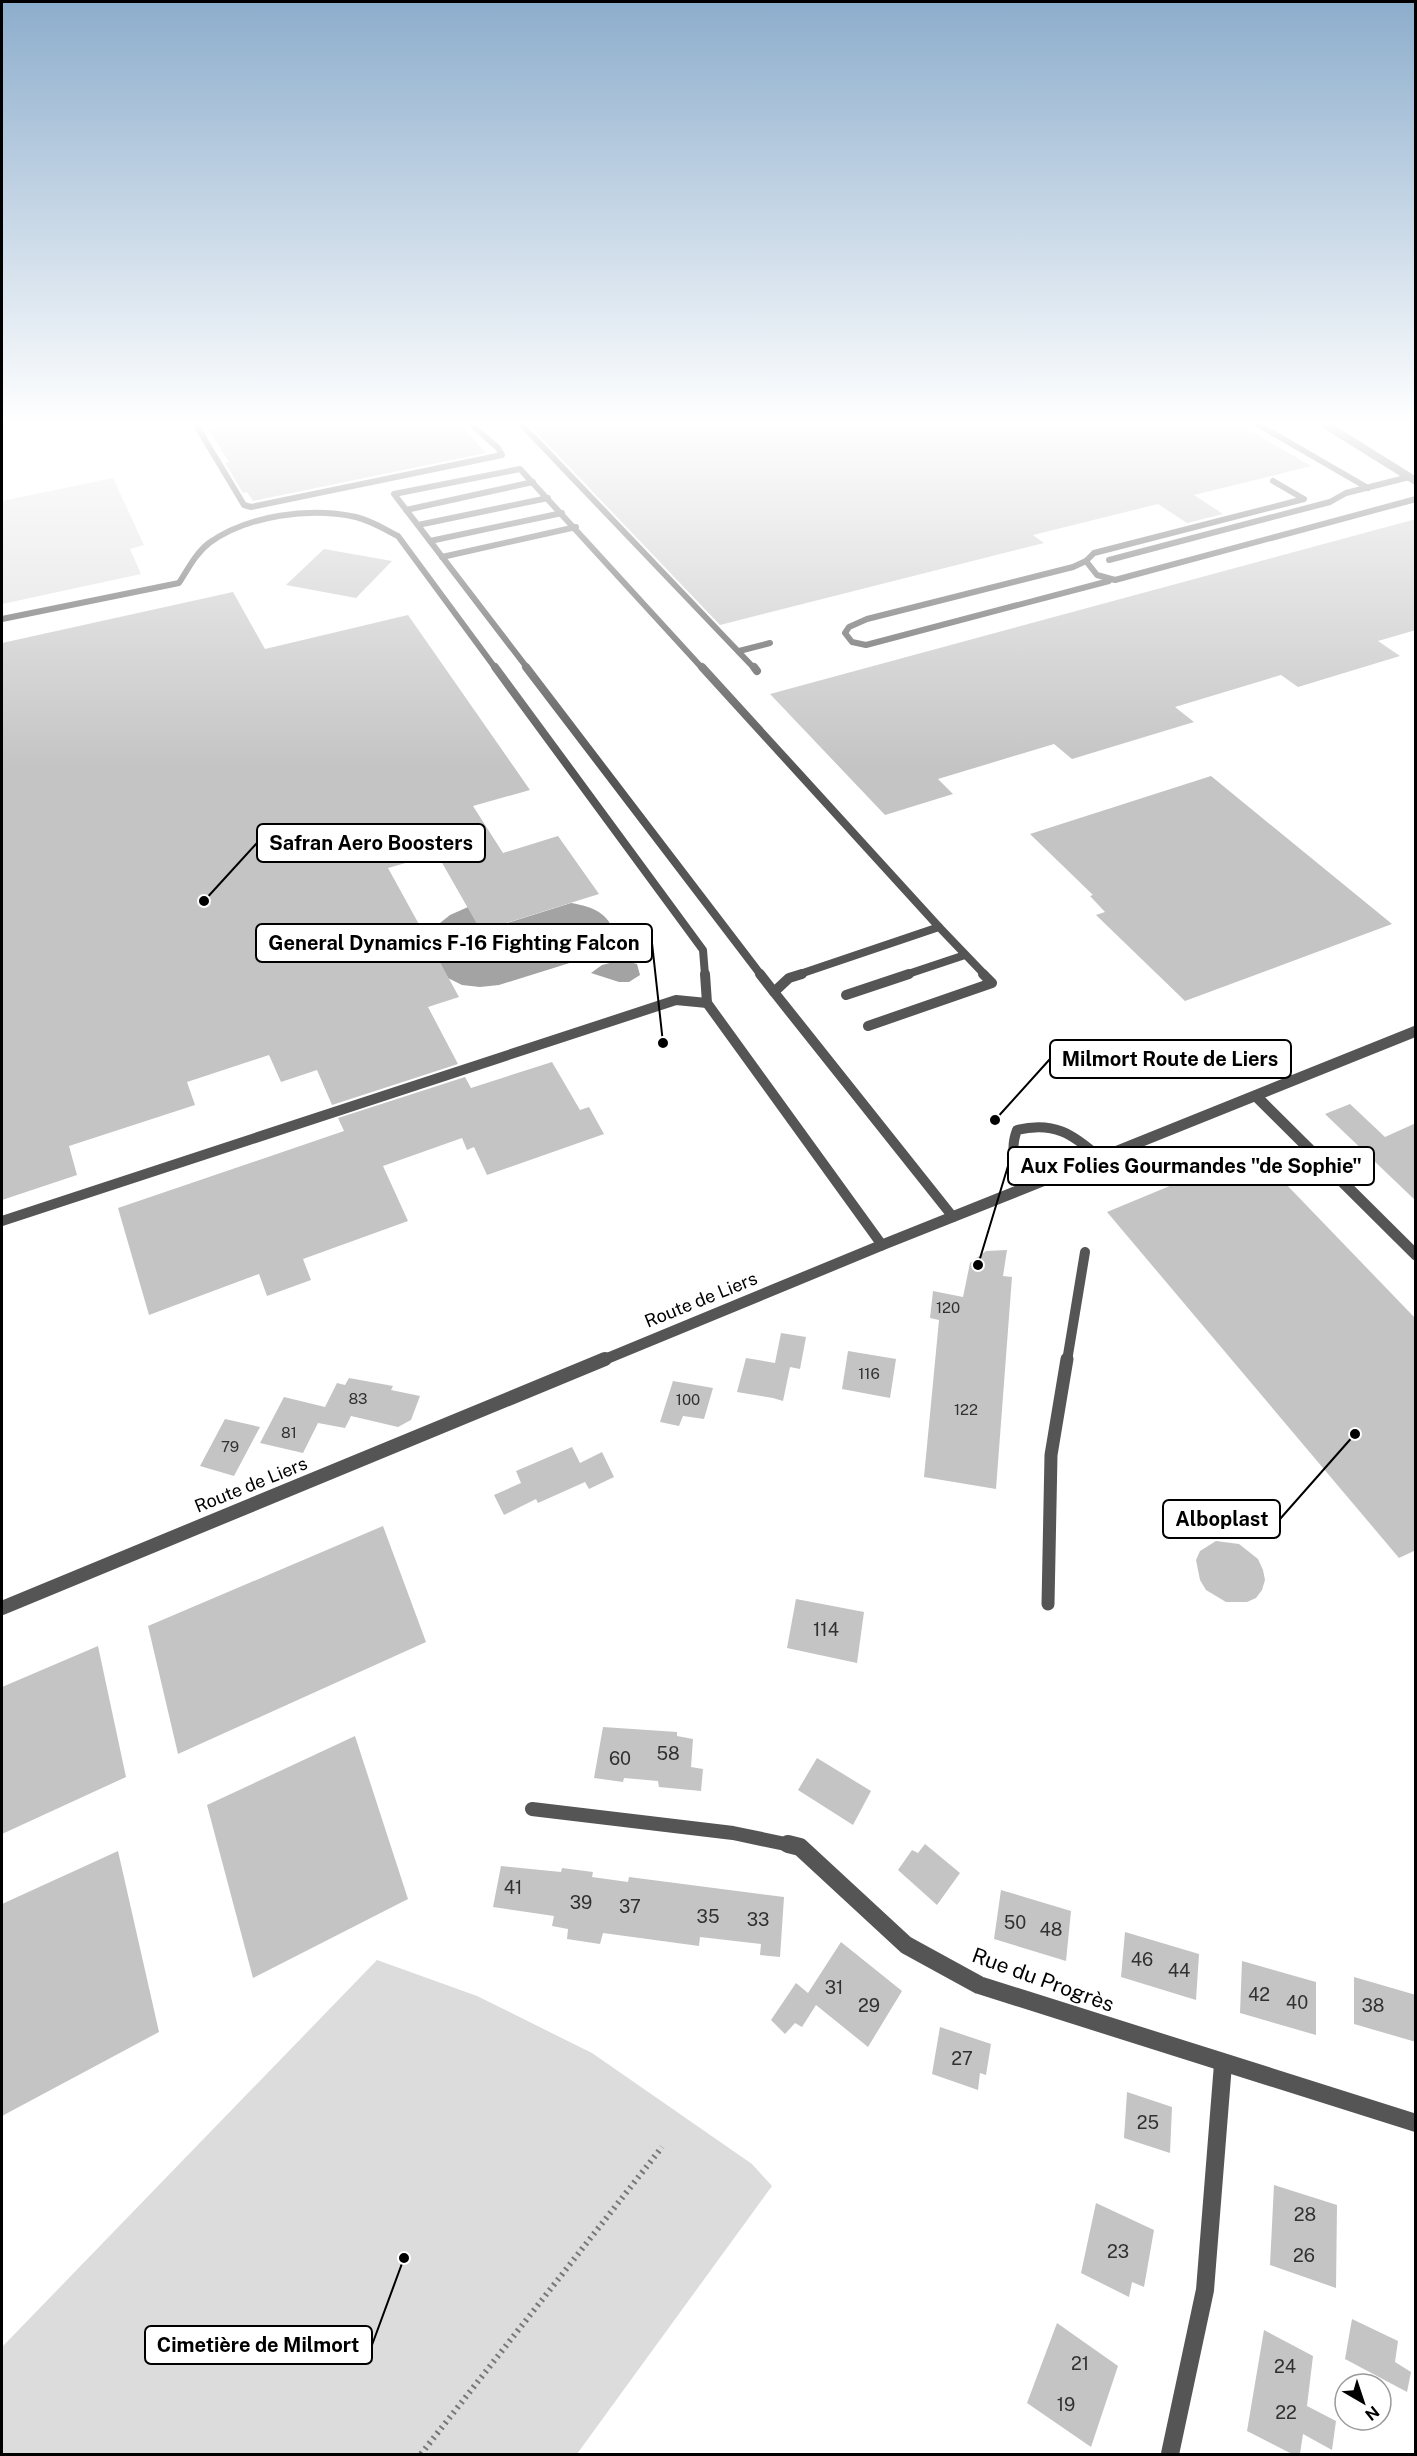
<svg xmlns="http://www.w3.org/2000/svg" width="1417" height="2456" viewBox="0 0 1417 2456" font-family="'Public Sans',sans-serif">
<rect width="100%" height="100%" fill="#fff"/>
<!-- green -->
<g fill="#dcdcdc">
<path d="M 113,478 L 144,545 L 130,549 L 141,574 L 2,604 L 2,501 Z"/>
<path d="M 377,1960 L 477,1996 L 592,2053 L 752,2164 L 772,2186 L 577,2454 L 2,2454 L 2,2347 Z"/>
</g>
<!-- water -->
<g fill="#a3a3a3">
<path d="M 571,903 C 588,906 607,911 613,930 L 607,944 L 592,956 L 499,985 L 480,987 L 462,985 L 448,978 L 425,935 L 450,915 L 468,907 L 482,931 Z"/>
<path d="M 622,960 L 637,964 L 640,975 L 629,982 L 619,982 L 591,973 L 602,965 Z"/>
</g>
<!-- building -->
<g fill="#c4c4c4">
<path d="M 238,425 L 461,425 L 486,453 L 253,501 L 247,492 L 243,493 L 225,463 L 229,462 L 209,430 Z"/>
<path d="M 529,425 L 1240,425 L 1311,466 L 1194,495 L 1223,514 L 1187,523 L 1158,504 L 1033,535 L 1044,543 L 720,625 Z"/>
<path d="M 1416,519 L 1416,630 L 1378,641 L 1400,656 L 1298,687 L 1281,675 L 1175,707 L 1194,722 L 1072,759 L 1054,744 L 938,779 L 953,794 L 885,815 L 770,694 Z"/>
<path d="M 324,549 L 392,561 L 356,598 L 286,585 Z"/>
<path d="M 233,592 L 265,649 L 408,615 L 530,790 L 473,806 L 503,853 L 558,836 L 599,894 L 481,931 L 437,854 L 388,868 L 459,997 L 428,1007 L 458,1064 L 332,1105 L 317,1070 L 281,1082 L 269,1055 L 187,1082 L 195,1105 L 69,1146 L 77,1175 L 2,1200 L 2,643 Z"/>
<path d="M 1211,776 L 1392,924 L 1185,1001 L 1096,915 L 1105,912 L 1090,896 L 1093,895 L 1030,834 Z"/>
<path d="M 552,1062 L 580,1110 L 589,1107 L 604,1134 L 487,1175 L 474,1147 L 467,1150 L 462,1138 L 383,1166 L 408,1221 L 303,1259 L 311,1280 L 267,1296 L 259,1274 L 149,1315 L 118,1208 L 344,1131 L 338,1118 L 465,1077 L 471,1088 Z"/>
<path d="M 1350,1104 L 1385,1137 L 1416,1123 L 1416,1201 L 1325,1114 Z"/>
<path d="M 1254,1151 L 1416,1319 L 1416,1550 L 1399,1558 L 1107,1212 Z"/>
<path d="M 1007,1250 L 1003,1276 L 1012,1277 L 996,1489 L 924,1477 L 939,1320 L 930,1318 L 933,1291 L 963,1297 L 970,1263 L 986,1251 Z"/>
<path d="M 781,1333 L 806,1337 L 800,1369 L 790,1367 L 783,1401 L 773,1398 L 737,1392 L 746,1358 L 775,1363 Z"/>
<path d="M 848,1351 L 896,1359 L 890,1398 L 842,1389 Z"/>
<path d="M 349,1378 L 393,1386 L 391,1390 L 420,1396 L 411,1420 L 398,1427 L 351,1416 L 345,1428 L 318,1423 L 303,1453 L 260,1443 L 284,1397 L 325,1407 L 337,1383 L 345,1385 Z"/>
<path d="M 673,1381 L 713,1388 L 704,1419 L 683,1416 L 679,1426 L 660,1422 Z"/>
<path d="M 225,1419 L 260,1427 L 234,1476 L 200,1466 Z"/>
<path d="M 572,1447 L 580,1463 L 602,1452 L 614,1477 L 589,1489 L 585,1482 L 538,1503 L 536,1499 L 504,1515 L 494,1495 L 521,1483 L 516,1471 Z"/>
<path d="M 383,1526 L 426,1642 L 178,1754 L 148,1626 Z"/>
<path d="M 1216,1541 L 1239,1544 L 1258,1559 L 1263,1570 L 1265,1580 L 1262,1590 L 1256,1598 L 1247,1602 L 1226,1602 L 1206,1590 L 1200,1580 L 1196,1560 L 1200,1551 Z"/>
<path d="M 796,1599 L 864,1612 L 857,1663 L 787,1648 Z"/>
<path d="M 98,1646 L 126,1777 L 2,1834 L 2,1687 Z"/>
<path d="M 603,1727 L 677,1732 L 677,1736 L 693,1739 L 691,1767 L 703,1769 L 701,1791 L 659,1787 L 658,1781 L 624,1778 L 623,1782 L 594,1778 Z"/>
<path d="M 355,1736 L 408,1899 L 253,1978 L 207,1805 Z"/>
<path d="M 817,1758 L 871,1791 L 853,1825 L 798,1790 Z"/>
<path d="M 925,1844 L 960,1873 L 937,1905 L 898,1870 L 912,1850 L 918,1853 Z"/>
<path d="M 118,1851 L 159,2032 L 2,2116 L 2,1904 Z"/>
<path d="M 501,1866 L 561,1872 L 562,1868 L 593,1872 L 592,1877 L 628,1882 L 629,1877 L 784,1897 L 780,1957 L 760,1955 L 761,1944 L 700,1937 L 699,1946 L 603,1933 L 600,1944 L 567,1939 L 568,1929 L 552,1926 L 554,1916 L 493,1907 Z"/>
<path d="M 1001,1890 L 1071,1911 L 1066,1961 L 994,1939 Z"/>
<path d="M 1125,1932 L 1199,1954 L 1196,2000 L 1121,1977 Z"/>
<path d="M 841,1942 L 902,1991 L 868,2047 L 816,2005 L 802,2027 L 795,2023 L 785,2034 L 771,2020 L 796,1983 L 808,1993 Z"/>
<path d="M 1242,1961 L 1316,1982 L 1316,2035 L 1240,2013 Z"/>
<path d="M 1354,1977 L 1416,1995 L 1416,2042 L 1354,2024 Z"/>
<path d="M 940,2027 L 991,2044 L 986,2075 L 980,2073 L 978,2090 L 932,2074 Z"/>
<path d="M 1127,2092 L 1172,2107 L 1170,2153 L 1124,2138 Z"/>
<path d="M 1274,2185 L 1337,2205 L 1336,2288 L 1270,2265 Z"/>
<path d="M 1096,2203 L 1154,2230 L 1144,2287 L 1132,2282 L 1129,2297 L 1081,2273 Z"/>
<path d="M 1352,2319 L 1398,2341 L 1395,2362 L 1411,2372 L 1407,2392 L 1345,2359 Z"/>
<path d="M 1057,2323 L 1118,2366 L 1091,2447 L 1027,2403 Z"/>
<path d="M 1264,2330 L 1313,2356 L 1307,2406 L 1336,2421 L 1332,2450 L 1303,2434 L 1300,2454 L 1292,2454 L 1247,2431 Z"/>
</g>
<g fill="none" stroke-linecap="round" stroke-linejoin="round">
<!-- path -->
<path stroke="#777" stroke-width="6" stroke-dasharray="2 4.5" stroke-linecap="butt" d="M 421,2454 L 662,2147"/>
<!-- service-far3 -->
<g stroke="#555" stroke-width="6">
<path d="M 196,425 L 244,505 L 251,507 L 502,455 L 498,448 L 472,425"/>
<path d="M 522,425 L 755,669"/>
<path d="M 1259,425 L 1368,488"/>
<path d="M 1273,481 L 1304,499 L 1094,553 L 1086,561 L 1097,575 L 1115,580 L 1416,499"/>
<path d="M 406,510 L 533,482"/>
<path d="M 418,525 L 548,498"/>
<path d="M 430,541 L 562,513"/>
<path d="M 442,557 L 576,527"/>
<path d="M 1109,560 L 1330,502 L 1346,493 L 1409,477"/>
<path d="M 1086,561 L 1073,567 L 867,619 L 849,627 L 845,633 L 852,642 L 866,645 L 1109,581"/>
<path d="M 2,619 L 179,583 C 188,569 196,553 209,543 C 248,515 310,507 356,517 C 372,521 384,529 398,536 L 496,669"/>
<path d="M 739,651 L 770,643"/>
<path d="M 528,669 L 394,494 L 520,469 L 703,669"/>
</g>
<!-- service-far2 -->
<g stroke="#555" stroke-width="8">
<path d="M 495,667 L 703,950 L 705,975"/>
<path d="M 526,667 L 761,975"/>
<path d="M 702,667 L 939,927"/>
<path d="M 754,667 L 757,671"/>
<path d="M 797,975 L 939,927 L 985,975"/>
<path d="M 905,975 L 965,955"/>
</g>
<!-- service-far1 -->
<g stroke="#555" stroke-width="10">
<path d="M 705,974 L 707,1003 L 882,1245"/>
<path d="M 760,974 L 774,992"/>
<path d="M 802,974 L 789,978 L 774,992 L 953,1217"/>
<path d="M 846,995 L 909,974"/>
<path d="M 868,1026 L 992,983 L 983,974"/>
<path d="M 1031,1185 C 1017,1166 1008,1154 1017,1130 C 1054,1121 1073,1134 1100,1158"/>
<path d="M 2,1221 L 676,1000 L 707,1003"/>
<path d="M 1067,1361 L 1085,1252"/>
</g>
<!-- service -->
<path stroke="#555" stroke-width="13" d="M 1048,1604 L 1051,1455 L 1067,1359"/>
<!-- minor-far3 -->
<path stroke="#555" stroke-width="8" d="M 1326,425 L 1416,481"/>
<!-- minor-far2 -->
<path stroke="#555" stroke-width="11" d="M 882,1245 L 1100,1158"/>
<!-- minor-far1 -->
<path stroke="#555" stroke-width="14" d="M 532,1809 L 733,1833 L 795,1846"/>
<!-- minor -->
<g stroke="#555" stroke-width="18">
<path d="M 788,1844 L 800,1847 L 906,1945 L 979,1985 L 1416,2123"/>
<path d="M 1170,2454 L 1205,2290 L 1223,2064"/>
</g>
<!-- tertiary-far1 -->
<g stroke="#555" stroke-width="11">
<path d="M 1256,1096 L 1416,1255"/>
<path d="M 1100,1158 L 1416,1031"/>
<path d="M 601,1361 L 882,1245"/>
</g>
<!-- tertiary -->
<path stroke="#555" stroke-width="14" d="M 2,1608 L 605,1359"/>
</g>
<!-- sky -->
<linearGradient id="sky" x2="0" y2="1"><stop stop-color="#8cadcc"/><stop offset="0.55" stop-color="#fff"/><stop offset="1" stop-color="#fff" stop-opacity="0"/></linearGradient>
<rect width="1417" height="769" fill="url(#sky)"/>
<g text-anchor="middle" stroke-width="4.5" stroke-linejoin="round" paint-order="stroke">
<!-- number labels -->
<g font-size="15" fill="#313131">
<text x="948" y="1313">120</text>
<text x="869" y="1379">116</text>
<text x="358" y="1404">83</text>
<text x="688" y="1405">100</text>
<text x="966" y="1415">122</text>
<text x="289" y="1438">81</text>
<text x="230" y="1452">79</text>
</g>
<!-- street labels -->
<g font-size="18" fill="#000" stroke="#fff">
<text transform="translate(701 1300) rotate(-22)" y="6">Route de Liers</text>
<text transform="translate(251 1485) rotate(-22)" y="6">Route de Liers</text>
</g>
<!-- near-number labels -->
<g font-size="18" fill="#313131">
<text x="826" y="1636">114</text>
<text x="668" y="1760">58</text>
<text x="620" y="1765">60</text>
<text x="513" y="1894">41</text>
<text x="581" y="1909">39</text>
<text x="630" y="1913">37</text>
<text x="708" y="1923">35</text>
<text x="758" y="1926">33</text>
<text x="1015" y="1929">50</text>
<text x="1051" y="1936">48</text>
<text x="1142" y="1966">46</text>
<text x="1179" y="1977">44</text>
<text x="834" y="1994">31</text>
<text x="1259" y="2001">42</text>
<text x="1297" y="2009">40</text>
<text x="869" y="2012">29</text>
<text x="1373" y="2012">38</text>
<text x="962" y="2065">27</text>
<text x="1148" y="2129">25</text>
<text x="1305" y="2221">28</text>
<text x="1118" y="2258">23</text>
<text x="1304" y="2262">26</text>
<text x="1080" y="2370">21</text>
<text x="1285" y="2373">24</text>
<text x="1066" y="2411">19</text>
<text x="1286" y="2419">22</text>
</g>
<!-- near-street labels -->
<g font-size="21" fill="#000" stroke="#fff">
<text transform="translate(1043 1980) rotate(20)" y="7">Rue du Progrès</text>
</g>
</g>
<!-- callouts -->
<path fill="none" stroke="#000" stroke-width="2" d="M204 901L257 843M663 1043L652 943M995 1120L1050 1059M978 1265L1008 1166M1355 1434L1280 1519M404 2258L372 2345"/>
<g fill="#000" stroke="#fff" stroke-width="2">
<circle cx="204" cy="901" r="6"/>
<circle cx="663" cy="1043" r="6"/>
<circle cx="995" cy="1120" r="6"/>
<circle cx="978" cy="1265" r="6"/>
<circle cx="1355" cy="1434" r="6"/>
<circle cx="404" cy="2258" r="6"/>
</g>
<g fill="#fff" stroke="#000" stroke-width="2">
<rect x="257" y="824" width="228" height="38" rx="6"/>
<rect x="256" y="924" width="396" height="38" rx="6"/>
<rect x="1050" y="1040" width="241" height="38" rx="6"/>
<rect x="1008" y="1147" width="366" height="38" rx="6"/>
<rect x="1163" y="1500" width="117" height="38" rx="6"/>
<rect x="145" y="2326" width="227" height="38" rx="6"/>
</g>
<g font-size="20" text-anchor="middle" font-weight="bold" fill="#000">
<text x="371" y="850">Safran Aero Boosters</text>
<text x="454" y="950">General Dynamics F-16 Fighting Falcon</text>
<text x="1170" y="1066">Milmort Route de Liers</text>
<text x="1191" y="1173">Aux Folies Gourmandes "de Sophie"</text>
<text x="1222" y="1526">Alboplast</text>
<text x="258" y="2352">Cimetière de Milmort</text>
</g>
<!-- border -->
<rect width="1417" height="2456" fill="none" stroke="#000000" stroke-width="6"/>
<!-- north arrow -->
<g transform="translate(1363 2402) rotate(141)"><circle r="28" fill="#ffffff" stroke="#999999" stroke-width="1.5"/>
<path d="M0-4.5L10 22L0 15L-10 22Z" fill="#000000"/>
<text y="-9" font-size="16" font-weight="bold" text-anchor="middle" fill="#000000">N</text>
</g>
</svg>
